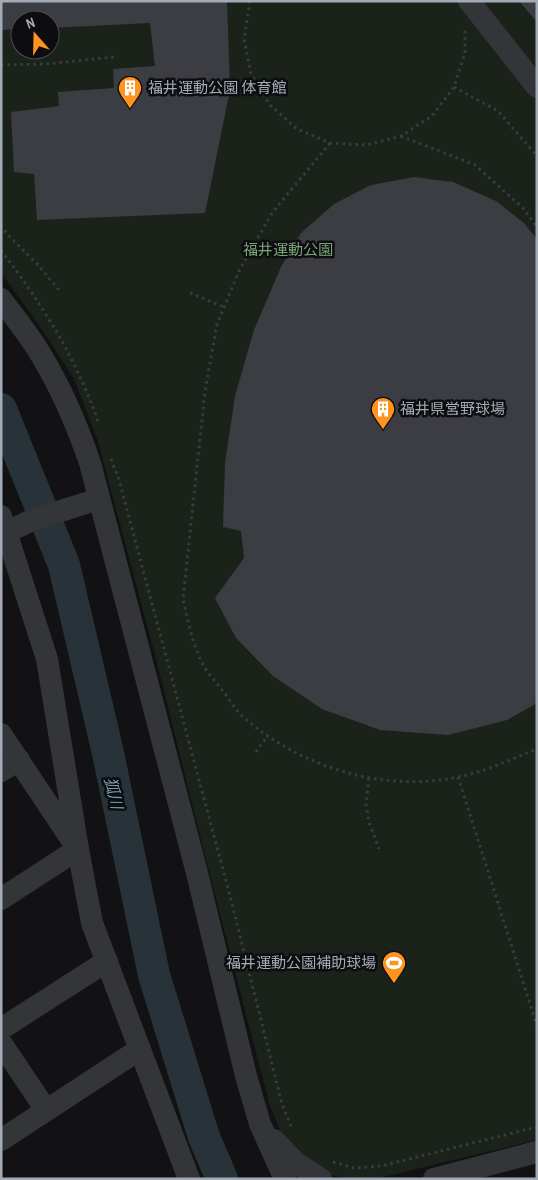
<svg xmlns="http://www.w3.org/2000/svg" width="538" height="1180" viewBox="0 0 538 1180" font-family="'Archivo Narrow','Noto Sans JP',sans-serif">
<rect width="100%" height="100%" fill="#121214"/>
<!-- green -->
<path fill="#1a221a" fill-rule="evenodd" d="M 1,1 L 537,1 L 537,1140 L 375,1179 L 349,1179 L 331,1175 L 314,1166 L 281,1133 L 270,1106 L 205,856 L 155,655 L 97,438 L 74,379 L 39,325 L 1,273 ZM 20,20 L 50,20 L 50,50 L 20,50 Z"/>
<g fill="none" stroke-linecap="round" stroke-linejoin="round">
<!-- river -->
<path stroke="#273338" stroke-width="32" d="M 1,409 L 64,565 L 108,753 L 154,975 L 204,1137 L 222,1179"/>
</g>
<!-- building -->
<g fill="#3c3d42">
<path d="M 1,1 L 227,1 L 230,90 L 205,213 L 37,220 L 34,174 L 14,172 L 11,112 L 59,106 L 58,92 L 114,88 L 113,69 L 155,66 L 150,23 L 50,28 L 50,20 L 20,20 L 20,29 L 1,30 Z"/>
<path d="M 519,1 L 537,1 L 537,22 Z"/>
<path d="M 414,177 L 453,182 L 496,201 L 524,223 L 537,239 L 537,703 L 507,720 L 448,735 L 380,730 L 322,709 L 273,676 L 236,638 L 215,598 L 244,558 L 241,531 L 223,527 L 225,463 L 235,396 L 254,330 L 281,267 L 301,233 L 334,204 L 371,185 Z"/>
</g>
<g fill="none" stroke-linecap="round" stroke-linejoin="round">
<!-- path -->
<g stroke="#383c40" stroke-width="3" stroke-dasharray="2.5 4" stroke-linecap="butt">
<path d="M 250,1 L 244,39 L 251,74 L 270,105 L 297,129 L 330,143 L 367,145 L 401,136 L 432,116 L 454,87 L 465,53 L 465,29"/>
<path d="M 1,65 L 45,64 L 114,57"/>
<path d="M 454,87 L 498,111 L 537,156"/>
<path d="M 401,136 L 475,165 L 523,208 L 537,227"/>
<path d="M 330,143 L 272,213 L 239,271 L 217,324 L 205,391 L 183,599 C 188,622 193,647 205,668 C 209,675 216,682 221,689 C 228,697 234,708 242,716 C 300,767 382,793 458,777 C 485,772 511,759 537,749"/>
<path d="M 1,225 L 7,234 L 38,265 L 59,290"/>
<path d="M 1,250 C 43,306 74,354 98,421"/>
<path d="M 190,293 L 224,307"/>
<path d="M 111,459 L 119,480 L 230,896 L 282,1104 L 292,1129"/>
<path d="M 256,752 L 268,735"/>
<path d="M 458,777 L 537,1026"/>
<path d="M 369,778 L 366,804 L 369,822 L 379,849"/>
<path d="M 333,1162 L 354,1168 L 381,1166 L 537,1127"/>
</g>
<!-- minor -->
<g stroke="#333539" stroke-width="22">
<path d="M 469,1 L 537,87"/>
<path d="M 1,299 C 13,315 25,330 36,347 C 59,383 76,422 90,463 L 197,873 L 246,1076 L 260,1124 L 285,1179"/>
<path d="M 1,516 L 47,659 L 78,849 L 92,923 L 189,1179"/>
<path d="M 1,535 L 32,520 L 99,499"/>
<path d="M 1,734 L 73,842"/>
<path d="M 1,771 L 19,760"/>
<path d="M 1,899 L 78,849"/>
<path d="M 1,1029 L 107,961"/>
<path d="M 1,1043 L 46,1110"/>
<path d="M 1,1140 L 140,1049"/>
<path d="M 274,1140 L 296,1163 L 321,1179"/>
<path d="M 434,1179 L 537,1152"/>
</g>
</g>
<!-- icons -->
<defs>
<g id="building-pin" transform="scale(1.25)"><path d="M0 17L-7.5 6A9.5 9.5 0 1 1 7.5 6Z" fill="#ff931f" stroke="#0d0d0f"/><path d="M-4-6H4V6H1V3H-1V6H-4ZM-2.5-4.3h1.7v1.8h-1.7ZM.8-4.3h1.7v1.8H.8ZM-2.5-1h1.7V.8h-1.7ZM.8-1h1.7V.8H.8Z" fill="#fff"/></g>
<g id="stadium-pin" transform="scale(1.25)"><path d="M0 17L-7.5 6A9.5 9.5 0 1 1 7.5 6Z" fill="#ff931f" stroke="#0d0d0f"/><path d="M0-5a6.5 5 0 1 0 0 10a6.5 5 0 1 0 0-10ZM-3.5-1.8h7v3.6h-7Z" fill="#fff"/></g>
</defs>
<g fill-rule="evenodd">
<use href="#building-pin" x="130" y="88"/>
<use href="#building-pin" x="383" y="409"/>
<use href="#stadium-pin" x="394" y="963"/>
</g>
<g text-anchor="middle" stroke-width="5" stroke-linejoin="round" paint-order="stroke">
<!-- poi labels -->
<g font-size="15" fill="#a2abb6" stroke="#0d0d0f" text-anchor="start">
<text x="148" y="93">福井運動公園 体育館</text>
<text x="400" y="414">福井県営野球場</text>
<text x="376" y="968" text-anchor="end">福井運動公園補助球場</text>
</g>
<!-- park labels -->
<g font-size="15" fill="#7ba377" stroke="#0d0d0f">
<text x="288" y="255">福井運動公園</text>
</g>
<!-- water labels -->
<g font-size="16" font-style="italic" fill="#75a0b4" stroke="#0d0d0f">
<text transform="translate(114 793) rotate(77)" y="6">狐川</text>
</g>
</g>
<!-- border -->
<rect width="538" height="1180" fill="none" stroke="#a2abb6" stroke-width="5"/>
<!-- north arrow -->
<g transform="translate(35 35) rotate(340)"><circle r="24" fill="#0d0d0f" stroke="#494c52"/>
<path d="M0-4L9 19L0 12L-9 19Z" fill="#ff931f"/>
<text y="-8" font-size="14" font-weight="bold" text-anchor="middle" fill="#a2abb6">N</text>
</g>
</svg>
